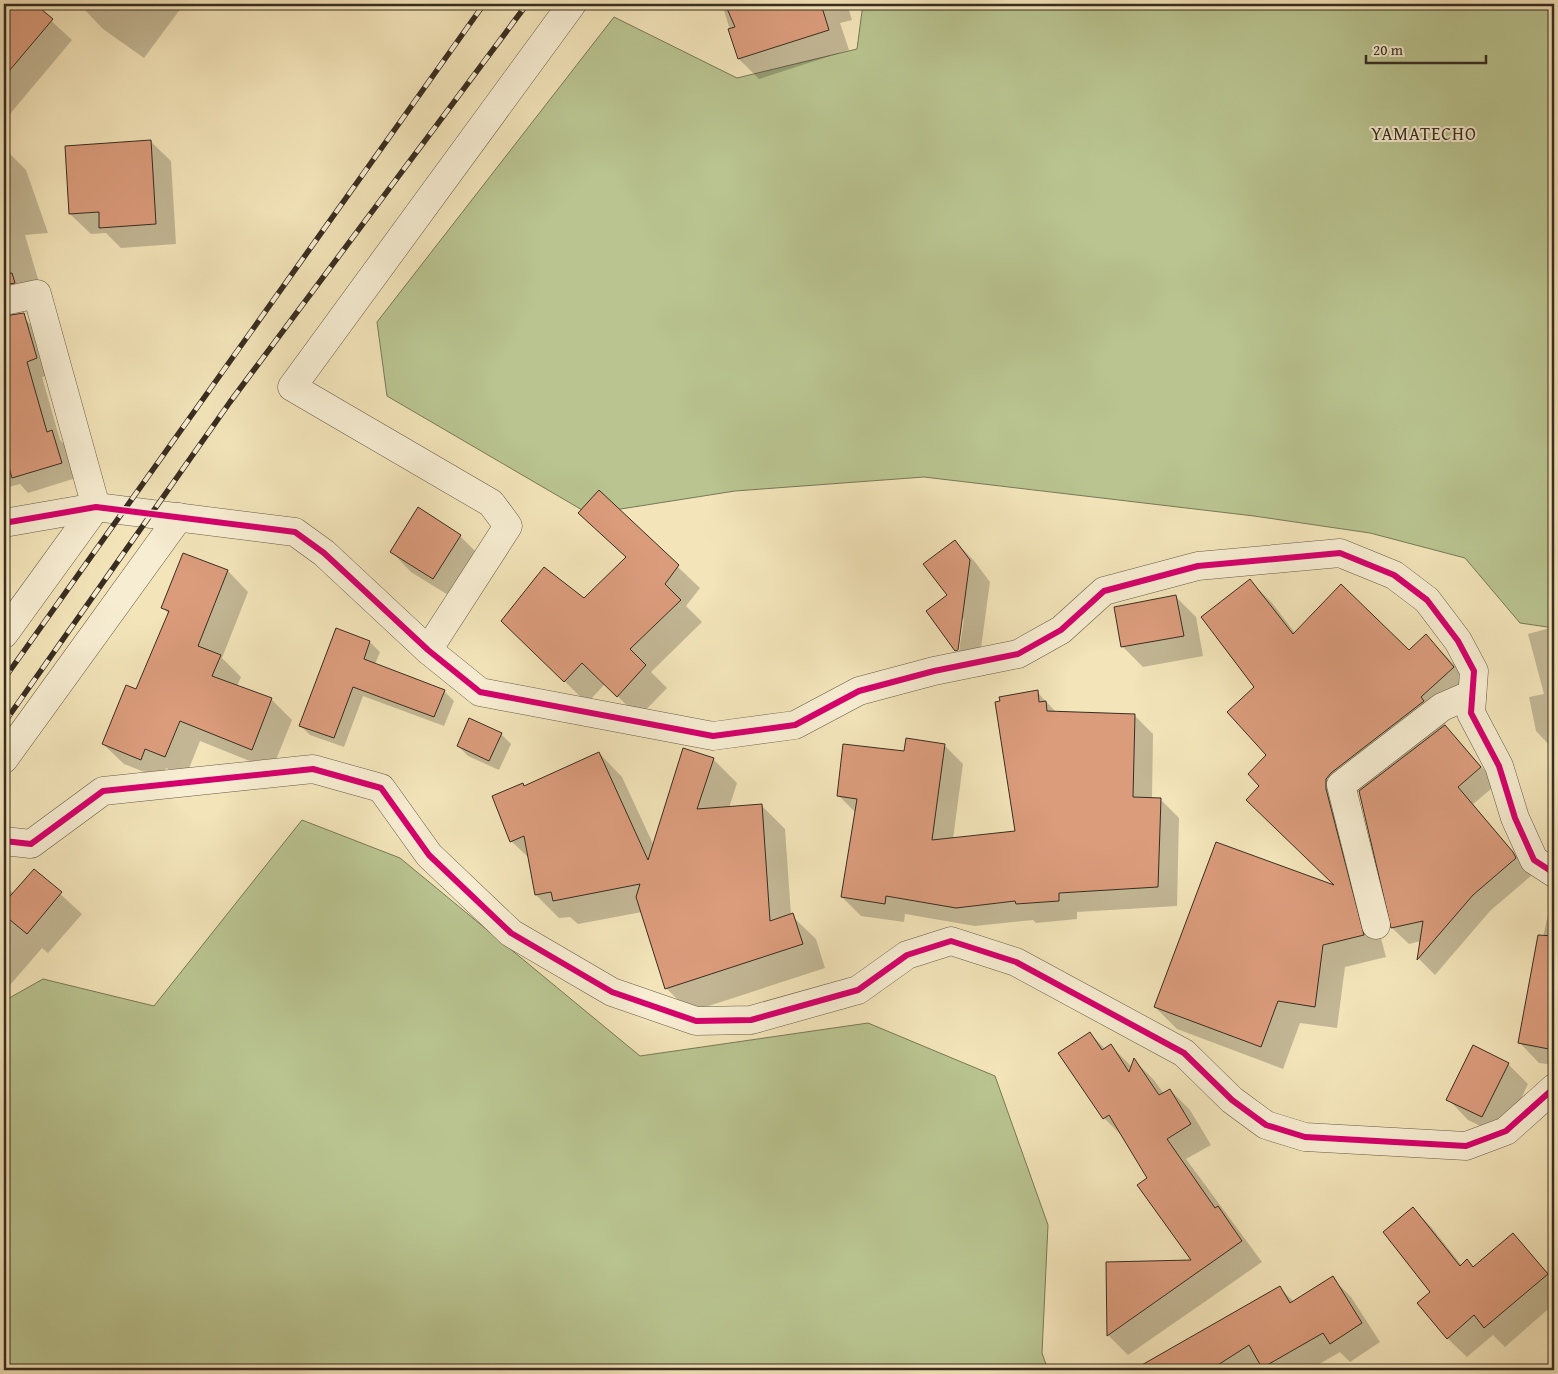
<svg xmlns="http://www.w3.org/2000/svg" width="1558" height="1374" viewBox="0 0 1558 1374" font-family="'Gentium Book Plus',serif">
<rect width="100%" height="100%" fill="#f3e4b9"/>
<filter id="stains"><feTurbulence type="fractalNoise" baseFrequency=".004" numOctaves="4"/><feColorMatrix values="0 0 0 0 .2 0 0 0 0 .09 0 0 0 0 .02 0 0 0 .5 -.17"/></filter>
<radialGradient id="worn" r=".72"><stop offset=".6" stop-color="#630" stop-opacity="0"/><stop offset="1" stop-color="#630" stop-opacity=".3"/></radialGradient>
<!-- green -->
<g fill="#b9c490" stroke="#787858">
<path d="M 863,4 L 1554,4 L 1554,628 L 1520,623 L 1465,558 L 1370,533 L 1254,516 L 924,477 L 735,491 L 589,514 L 387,396 L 377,322 L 614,17 L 737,78 L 857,49 Z"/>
<path d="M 302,820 L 400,858 L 640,1056 L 868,1023 L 995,1076 L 1048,1225 L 1042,1353 L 1048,1370 L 4,1370 L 4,1001 L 43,979 L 154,1006 Z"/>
</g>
<!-- shadow -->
<g fill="#0003">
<path d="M 4,4 L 33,4 L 72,40 L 4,121 Z"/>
<path d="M 86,4 L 184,4 L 144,58 L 103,29 L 83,8 Z"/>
<path d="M 722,4 L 847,4 L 852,20 L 840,23 L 849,50 L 759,79 L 739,59 Z"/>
<path d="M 150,141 L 171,161 L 176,244 L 121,248 L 106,233 L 91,234 L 70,214 Z"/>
<path d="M 10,154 L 26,170 L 48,233 L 25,235 L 43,296 L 4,288 L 4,156 Z"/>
<path d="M 25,319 L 40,334 L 52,374 L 42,377 L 60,440 L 67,447 L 76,478 L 28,493 L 20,484 L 4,488 L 4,325 Z"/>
<path d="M 599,492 L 700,588 L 686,606 L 702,622 L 651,672 L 667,688 L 639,717 L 605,684 L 587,703 L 524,642 L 584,600 L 627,558 L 580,513 Z"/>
<path d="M 460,536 L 480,556 L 453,598 L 411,572 L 391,551 Z"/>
<path d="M 955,541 L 975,562 L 990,582 L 978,670 L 959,652 L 964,618 L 961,621 Z"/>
<path d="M 184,554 L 228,571 L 248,592 L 222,658 L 241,677 L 237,686 L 271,699 L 292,720 L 272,770 L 200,741 L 186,776 L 166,768 L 162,779 L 124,764 L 103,744 L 136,691 L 169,614 L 163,608 Z"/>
<path d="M 1249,580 L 1272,603 L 1295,633 L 1409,651 L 1426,636 L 1448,658 L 1473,686 L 1442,720 L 1446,724 L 1444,725 L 1497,784 L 1473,804 L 1532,875 L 1490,911 L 1435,975 L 1419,959 L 1421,941 L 1409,944 L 1392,928 L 1360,790 L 1353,795 L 1347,812 L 1386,957 L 1345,967 L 1337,1028 L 1300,1023 L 1283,1069 L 1177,1029 L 1155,1007 L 1338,888 L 1261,786 L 1268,755 L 1256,687 Z"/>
<path d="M 1176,597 L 1196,617 L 1203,656 L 1143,667 L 1122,646 Z"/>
<path d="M 1554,627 L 1554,750 L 1536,731 L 1529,697 L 1544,694 L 1528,634 Z"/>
<path d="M 336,630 L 370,642 L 380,652 L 375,664 L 444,691 L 454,701 L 444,726 L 363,696 L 344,747 L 310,735 L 300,725 Z"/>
<path d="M 1037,692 L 1056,712 L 1134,715 L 1153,734 L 1152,799 L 1160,799 L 1179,818 L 1177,906 L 1077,912 L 1077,919 L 1036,923 L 1033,920 L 975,926 L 905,914 L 904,922 L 861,916 L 842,897 L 856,813 L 839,796 L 905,752 L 944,745 L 963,764 L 953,839 L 1017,832 Z"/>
<path d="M 501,734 L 511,744 L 499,770 L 468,756 L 458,746 Z"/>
<path d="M 599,753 L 622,777 L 654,846 L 713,759 L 737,783 L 729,808 L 762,806 L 785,829 L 791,915 L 816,939 L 825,968 L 690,1012 L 666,988 L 642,912 L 578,924 L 570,917 L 559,918 L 536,895 L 529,858 L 511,841 L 524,787 Z"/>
<path d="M 34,870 L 82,914 L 48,953 L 42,948 L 4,992 L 4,885 L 14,894 Z"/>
<path d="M 1548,915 L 1554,915 L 1554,1065 L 1539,1063 L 1519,1042 Z"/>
<path d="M 1090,1033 L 1105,1049 L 1111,1046 L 1132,1067 L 1135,1061 L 1154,1080 L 1164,1094 L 1170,1090 L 1190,1110 L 1211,1145 L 1186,1159 L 1262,1262 L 1128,1355 L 1108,1335 L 1107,1263 L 1193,1261 L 1149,1178 L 1124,1138 L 1104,1118 Z"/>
<path d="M 1508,1064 L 1528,1084 L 1503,1137 L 1468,1120 L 1448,1099 Z"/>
<path d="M 1413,1208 L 1432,1228 L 1462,1266 L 1467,1261 L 1474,1268 L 1513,1235 L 1554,1280 L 1554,1304 L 1505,1347 L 1493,1335 L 1467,1357 L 1447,1338 L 1432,1292 Z"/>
<path d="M 1332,1278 L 1351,1297 L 1380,1342 L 1350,1362 L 1340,1352 L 1309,1370 L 1266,1370 L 1263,1367 L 1258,1370 L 1136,1370 L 1280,1288 L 1294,1302 Z"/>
</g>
<!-- building -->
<g fill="#db9c7c" stroke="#382d21">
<path d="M 4,4 L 35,4 L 53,19 L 4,77 Z"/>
<path d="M 725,4 L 821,4 L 829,30 L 738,59 L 728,29 L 735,27 Z"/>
<path d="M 151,140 L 156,224 L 99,228 L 99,212 L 69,214 L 65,146 Z"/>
<path d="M 12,273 L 15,283 L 4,285 L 4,274 Z"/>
<path d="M 24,313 L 37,358 L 27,362 L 47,432 L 52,430 L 62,463 L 12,478 L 4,450 L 4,316 Z"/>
<path d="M 599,490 L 679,565 L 665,584 L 681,600 L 630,649 L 646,665 L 617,697 L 582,663 L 564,682 L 501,621 L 544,567 L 584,598 L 626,557 L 578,513 Z"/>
<path d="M 418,507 L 461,535 L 433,579 L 390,552 Z"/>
<path d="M 955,540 L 970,560 L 958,650 L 955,651 L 926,611 L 947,595 L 923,564 Z"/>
<path d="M 183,553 L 228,570 L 198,646 L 221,655 L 212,676 L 272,698 L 252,750 L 180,721 L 165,757 L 145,749 L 141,760 L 102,744 L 126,685 L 136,689 L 169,611 L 161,608 Z"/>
<path d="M 1250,579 L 1293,634 L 1341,584 L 1409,650 L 1426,634 L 1454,667 L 1421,697 L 1424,701 L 1331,773 L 1326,779 L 1326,789 L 1364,935 L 1323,945 L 1315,1007 L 1278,1001 L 1261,1047 L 1154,1007 L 1216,842 L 1334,885 L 1246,800 L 1259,786 L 1248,774 L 1266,755 L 1227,712 L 1254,687 L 1201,617 Z"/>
<path d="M 1176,595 L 1184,636 L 1121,647 L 1114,607 Z"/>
<path d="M 336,628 L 370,641 L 364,659 L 445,690 L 434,717 L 353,687 L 334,738 L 299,726 Z"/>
<path d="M 1038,690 L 1039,702 L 1046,701 L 1047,711 L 1135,714 L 1133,797 L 1161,798 L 1158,887 L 1059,893 L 1059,901 L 1016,904 L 1015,901 L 956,908 L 886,896 L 885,904 L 841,897 L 857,799 L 837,796 L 843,744 L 904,751 L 906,738 L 945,744 L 932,840 L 1015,831 L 995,702 L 1000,701 L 999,697 Z"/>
<path d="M 469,718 L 502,733 L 489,761 L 457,746 Z"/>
<path d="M 1445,725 L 1481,767 L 1458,787 L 1513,852 L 1516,858 L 1473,895 L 1417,960 L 1423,921 L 1391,928 L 1359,791 Z"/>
<path d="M 683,748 L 714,758 L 697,809 L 762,804 L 770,921 L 793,913 L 803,944 L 665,989 L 636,897 L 640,884 L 553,901 L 551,892 L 535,895 L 524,836 L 510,842 L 492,796 L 523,783 L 524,786 L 599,752 L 648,860 Z"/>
<path d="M 34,869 L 62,892 L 27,934 L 4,915 L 4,903 Z"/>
<path d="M 1538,935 L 1554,936 L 1554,1050 L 1518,1043 Z"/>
<path d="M 1090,1032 L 1102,1050 L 1111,1044 L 1129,1072 L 1134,1058 L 1159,1095 L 1170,1089 L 1191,1124 L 1167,1139 L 1215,1208 L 1218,1206 L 1242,1241 L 1107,1336 L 1106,1262 L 1191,1260 L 1137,1185 L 1147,1178 L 1109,1115 L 1103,1119 L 1058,1053 Z"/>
<path d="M 1473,1045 L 1509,1063 L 1482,1117 L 1446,1100 Z"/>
<path d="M 1413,1207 L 1460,1266 L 1467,1259 L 1473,1267 L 1513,1233 L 1548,1274 L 1484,1328 L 1474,1315 L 1447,1339 L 1417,1303 L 1430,1292 L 1383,1232 Z"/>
<path d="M 1333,1276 L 1362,1323 L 1330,1344 L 1323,1333 L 1262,1368 L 1249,1345 L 1210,1370 L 1133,1370 L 1280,1286 L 1290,1303 Z"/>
</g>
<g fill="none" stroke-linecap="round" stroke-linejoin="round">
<!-- minor casing -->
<g stroke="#675b47" stroke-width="29">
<g id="minor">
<path d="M 4,301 L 37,294 L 96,507 L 4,634"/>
<path d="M 4,523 L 96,507 L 295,532 L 324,553 L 428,650 L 480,692 L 713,736 L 795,725 L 859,691 L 934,671 L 1018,654 L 1061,630 L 1104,591 L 1198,566 L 1340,553 L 1394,575 L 1427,600 L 1458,641 L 1474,671 L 1471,713 L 1499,766 L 1515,818 L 1534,860 L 1554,873"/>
<path d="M 428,650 L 508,526 L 491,503 L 292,387 L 572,4"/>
<path d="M 4,759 L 179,517"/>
<path d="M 4,841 L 31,844 L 103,791 L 313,769 L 381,788 L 429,855 L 511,933 L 612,992 L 696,1021 L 751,1020 L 858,990 L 907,955 L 951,941 L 1016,962 L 1184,1053 L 1232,1100 L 1266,1125 L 1305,1137 L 1466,1146 L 1506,1131 L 1554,1088"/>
<path d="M 1376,925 L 1341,785 L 1442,707 L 1472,694"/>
</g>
</g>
<!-- minor -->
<use href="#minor" stroke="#f7edd2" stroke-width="28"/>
<!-- rail casing -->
<g stroke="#382d21" stroke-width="5.5">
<g id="rail">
<path d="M 4,679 L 484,4"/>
<path d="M 4,723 L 230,402 L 527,4"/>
</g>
</g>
<!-- rail -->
<use href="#rail" stroke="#f7edd2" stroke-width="4" stroke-dasharray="11" stroke-linecap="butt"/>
<!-- cycleway casing -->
<g stroke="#f7edd2" stroke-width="9">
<g id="cycleway">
<path d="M 4,523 L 96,507 L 295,532 L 324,553 L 428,650 L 480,692 L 713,736 L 795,725 L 859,691 L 934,671 L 1018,654 L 1061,630 L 1104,591 L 1198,566 L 1340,553 L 1394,575 L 1427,600 L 1458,641 L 1474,671 L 1471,713 L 1499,766 L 1515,818 L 1534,860 L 1554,873"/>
<path d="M 4,841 L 31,844 L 103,791 L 313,769 L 381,788 L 429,855 L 511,933 L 612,992 L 696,1021 L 751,1020 L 858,990 L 907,955 L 951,941 L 1016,962 L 1184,1053 L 1232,1100 L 1266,1125 L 1305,1137 L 1466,1146 L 1506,1131 L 1554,1088"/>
</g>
</g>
<!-- cycleway -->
<use href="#cycleway" stroke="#d6006c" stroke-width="6"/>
</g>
<g text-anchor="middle" stroke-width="4" stroke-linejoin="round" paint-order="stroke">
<!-- neighbourhood labels -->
<g font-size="18" letter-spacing="1" fill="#382d21" stroke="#f7edd2">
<text x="1424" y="140">YAMATECHO</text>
</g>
</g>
<!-- margin -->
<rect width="1558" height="1374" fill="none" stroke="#f3e4b9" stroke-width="20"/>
<rect x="5" y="5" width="1548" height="1364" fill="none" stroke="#382d21" stroke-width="2.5"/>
<rect x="10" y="10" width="1538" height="1354" fill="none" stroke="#382d21"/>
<!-- scale -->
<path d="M1366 55v8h120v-8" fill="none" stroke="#382d21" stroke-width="2.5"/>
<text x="1373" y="55" font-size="15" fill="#382d21" stroke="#f7edd2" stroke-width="4" paint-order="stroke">20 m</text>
<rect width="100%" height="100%" filter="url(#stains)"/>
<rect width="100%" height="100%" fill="url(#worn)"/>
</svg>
